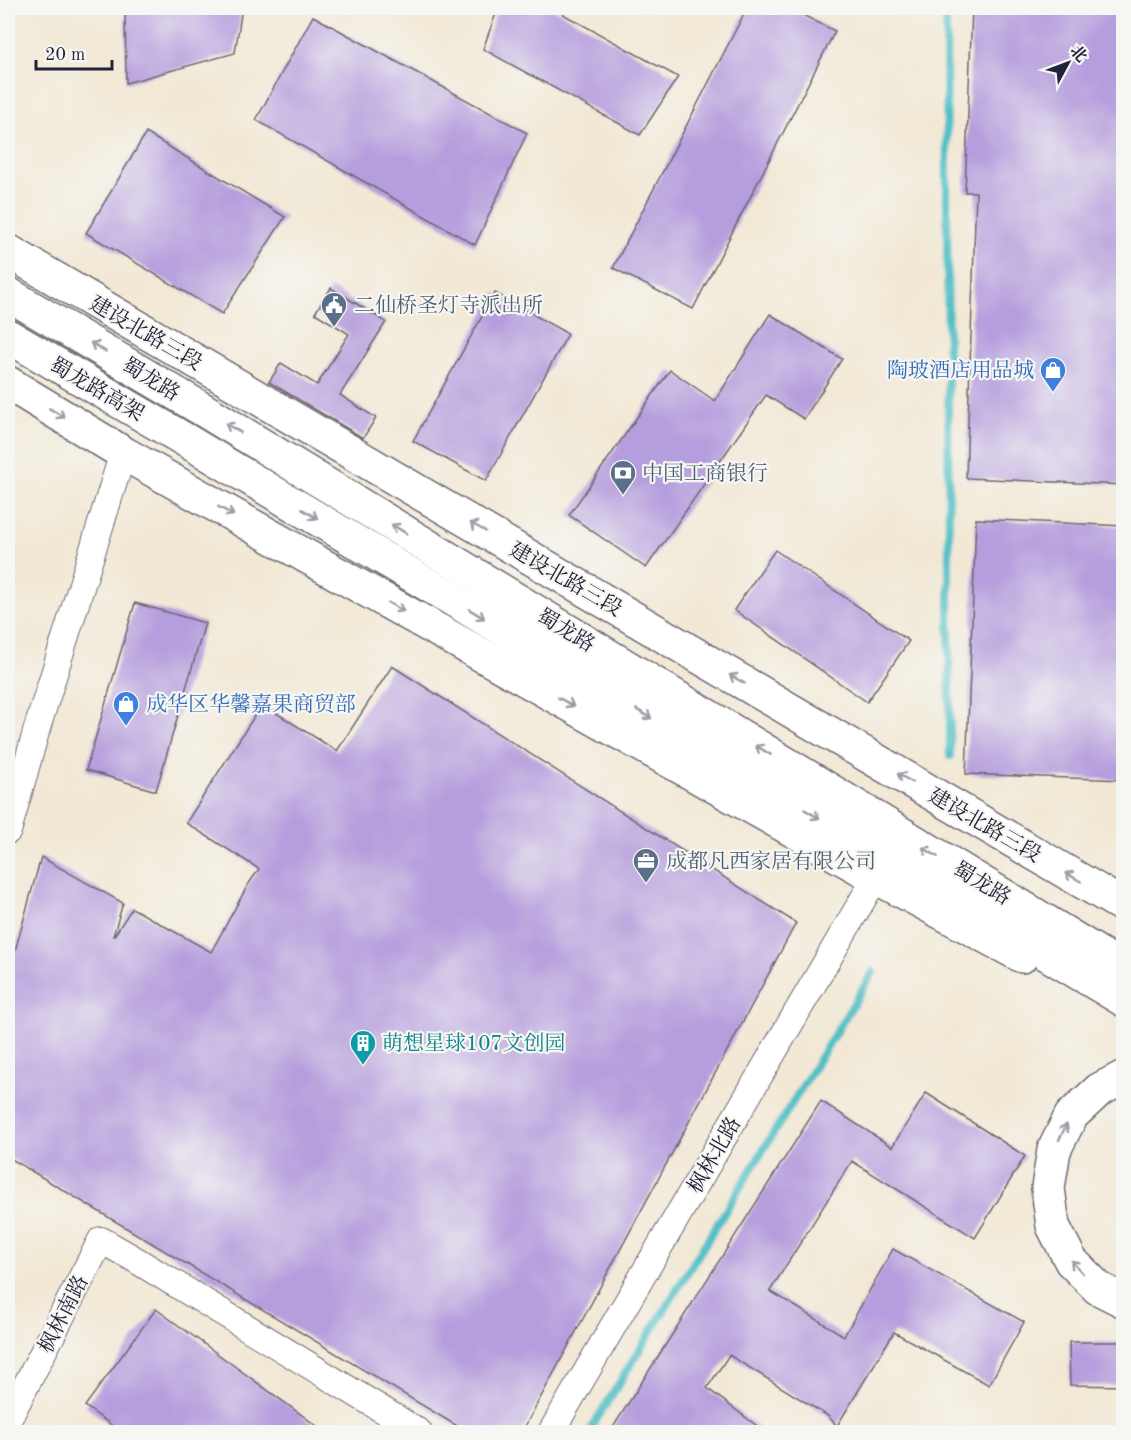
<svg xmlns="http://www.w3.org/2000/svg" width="1131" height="1440" viewBox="0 0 1131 1440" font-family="'Old Standard TT','Noto Serif SC',serif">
<rect width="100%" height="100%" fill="#f6f6f2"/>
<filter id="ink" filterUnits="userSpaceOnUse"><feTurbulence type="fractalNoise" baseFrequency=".0167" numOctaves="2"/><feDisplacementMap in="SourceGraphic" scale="12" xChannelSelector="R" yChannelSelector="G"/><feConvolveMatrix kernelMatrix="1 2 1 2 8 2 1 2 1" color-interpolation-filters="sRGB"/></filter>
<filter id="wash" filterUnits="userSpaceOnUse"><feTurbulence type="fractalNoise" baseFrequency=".008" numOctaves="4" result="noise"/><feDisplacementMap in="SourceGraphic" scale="24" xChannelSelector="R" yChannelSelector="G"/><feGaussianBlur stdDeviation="1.35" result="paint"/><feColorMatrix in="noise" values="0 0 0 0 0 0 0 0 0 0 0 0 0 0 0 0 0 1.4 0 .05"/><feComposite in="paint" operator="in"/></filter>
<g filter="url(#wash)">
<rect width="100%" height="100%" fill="#f2e8d5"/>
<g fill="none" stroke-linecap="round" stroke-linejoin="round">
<!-- stream -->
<g stroke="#52c0c7" stroke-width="8">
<path d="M 946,8 L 950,756"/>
<path d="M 589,1432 L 873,972"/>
</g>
</g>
<g id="blocks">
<!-- building -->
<g fill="#b59edd">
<path d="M 125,8 L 242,8 L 235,53 L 126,83 Z"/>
<path d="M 498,8 L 552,8 L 678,77 L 640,135 L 483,49 Z"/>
<path d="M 747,8 L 789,8 L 835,31 L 693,309 L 613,268 Z"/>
<path d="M 972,8 L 1124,8 L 1124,485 L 966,478 L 976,192 L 965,192 Z"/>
<path d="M 313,16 L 527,133 L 475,245 L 256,120 Z"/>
<path d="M 146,133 L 285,217 L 222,314 L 86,233 Z"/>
<path d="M 331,288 L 386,322 L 340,395 L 376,418 L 363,438 L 269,382 L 281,363 L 317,385 L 349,334 L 315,313 Z"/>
<path d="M 495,293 L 568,334 L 486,481 L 413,441 Z"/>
<path d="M 770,314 L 842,359 L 804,419 L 766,395 L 646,568 L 569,515 L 670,370 L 715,401 Z"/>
<path d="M 976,519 L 1124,526 L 1124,780 L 966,774 Z"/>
<path d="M 775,550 L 909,641 L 867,702 L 734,610 Z"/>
<path d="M 135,603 L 205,623 L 156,791 L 86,770 Z"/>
<path d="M 392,666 L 796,923 L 522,1432 L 467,1432 L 8,1157 L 8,976 L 41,857 L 123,903 L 113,936 L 114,936 L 132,908 L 211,952 L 248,885 L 259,869 L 186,823 L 262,704 L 337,751 Z"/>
<path d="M 926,1093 L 1025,1156 L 975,1238 L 852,1161 L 770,1291 L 844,1336 L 893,1249 L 1024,1322 L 989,1385 L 894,1332 L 837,1426 L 828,1416 L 729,1355 L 707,1388 L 765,1432 L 610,1432 L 821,1101 L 892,1147 Z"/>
<path d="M 156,1309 L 325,1432 L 121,1432 L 85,1406 Z"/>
<path d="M 1069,1342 L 1124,1342 L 1124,1386 L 1070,1385 Z"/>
</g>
</g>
</g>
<g filter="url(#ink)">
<use href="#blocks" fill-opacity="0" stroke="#6b6771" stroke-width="1.5"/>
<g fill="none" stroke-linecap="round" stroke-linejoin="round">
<!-- minor casing -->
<g stroke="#6b6771" stroke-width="28">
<g id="minor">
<path d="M 8,831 L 38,725 L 123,453"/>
<path d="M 8,1420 L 101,1240 L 131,1257 L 419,1432"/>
<path d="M 551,1432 L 876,877"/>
</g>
</g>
<!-- secondary casing -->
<g stroke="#6b6771" stroke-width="36">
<g id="secondary">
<path d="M 8,251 L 1124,906"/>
<path d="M 8,383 L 123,453 L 876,877 L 1022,956"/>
</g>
</g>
<!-- primary casing -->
<g stroke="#6b6771" stroke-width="36">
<g id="primary">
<path d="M 8,294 L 202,409 L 1124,969"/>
<path d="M 8,336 L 187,441 L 1124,1000"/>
<path d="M 1124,1077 L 1099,1090 L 1071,1116 L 1054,1150 L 1048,1188 L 1053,1226 L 1071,1261 L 1098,1288 L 1124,1301"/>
</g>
</g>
<!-- minor -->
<use href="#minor" stroke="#fff" stroke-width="26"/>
<!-- secondary -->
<use href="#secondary" stroke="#fff" stroke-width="33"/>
<!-- primary -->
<use href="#primary" stroke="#fff" stroke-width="33"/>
</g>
<!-- one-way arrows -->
<defs><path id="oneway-shaft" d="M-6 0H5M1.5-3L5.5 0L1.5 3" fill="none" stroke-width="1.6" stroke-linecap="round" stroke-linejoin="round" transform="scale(1.5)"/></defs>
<g stroke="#9c9ca7">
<use href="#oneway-shaft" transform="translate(98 347) rotate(-149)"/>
<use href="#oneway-shaft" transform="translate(57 413) rotate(31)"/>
<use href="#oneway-shaft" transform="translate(233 428) rotate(-149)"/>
<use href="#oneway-shaft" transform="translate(226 511) rotate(29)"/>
<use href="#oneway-shaft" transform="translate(310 514) rotate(31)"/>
<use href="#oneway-shaft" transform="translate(478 527) rotate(-150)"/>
<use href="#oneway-shaft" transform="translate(399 529) rotate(-149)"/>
<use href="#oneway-shaft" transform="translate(396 607) rotate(29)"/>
<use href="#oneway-shaft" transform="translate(477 614) rotate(31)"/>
<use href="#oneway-shaft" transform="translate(737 679) rotate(-150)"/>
<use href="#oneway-shaft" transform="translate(566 702) rotate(29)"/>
<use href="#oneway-shaft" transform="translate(644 714) rotate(31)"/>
<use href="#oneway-shaft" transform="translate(763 750) rotate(-149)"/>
<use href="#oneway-shaft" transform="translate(905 778) rotate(-150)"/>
<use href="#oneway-shaft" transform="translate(812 814) rotate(31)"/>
<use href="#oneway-shaft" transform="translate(930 852) rotate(-149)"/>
<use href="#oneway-shaft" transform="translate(1073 877) rotate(-150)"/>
<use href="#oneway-shaft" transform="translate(1063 1132) rotate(-63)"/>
<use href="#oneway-shaft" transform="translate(1077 1267) rotate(-133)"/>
</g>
</g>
<!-- icons -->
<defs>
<g id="civic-pin" transform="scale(1.35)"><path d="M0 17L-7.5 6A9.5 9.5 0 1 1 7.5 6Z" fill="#5c6f8a" stroke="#f6f6f2"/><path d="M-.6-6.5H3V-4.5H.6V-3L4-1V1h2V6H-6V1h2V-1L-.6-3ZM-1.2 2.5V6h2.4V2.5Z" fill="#fff"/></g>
<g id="shop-pin" transform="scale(1.35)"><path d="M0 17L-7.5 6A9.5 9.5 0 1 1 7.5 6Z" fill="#3f7fe0" stroke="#f6f6f2"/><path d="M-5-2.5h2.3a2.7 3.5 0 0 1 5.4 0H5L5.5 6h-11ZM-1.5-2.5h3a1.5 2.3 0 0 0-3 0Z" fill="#fff"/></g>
<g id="bank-pin" transform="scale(1.35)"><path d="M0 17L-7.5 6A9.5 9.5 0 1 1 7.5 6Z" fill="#5c6f8a" stroke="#f6f6f2"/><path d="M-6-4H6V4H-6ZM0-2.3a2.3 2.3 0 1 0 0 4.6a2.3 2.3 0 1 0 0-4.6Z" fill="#fff"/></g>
<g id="office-pin" transform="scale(1.35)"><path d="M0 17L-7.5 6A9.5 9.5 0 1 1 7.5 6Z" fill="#5c6f8a" stroke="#f6f6f2"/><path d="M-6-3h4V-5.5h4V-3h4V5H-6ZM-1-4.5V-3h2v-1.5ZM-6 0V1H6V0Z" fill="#fff"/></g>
<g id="building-pin" transform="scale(1.35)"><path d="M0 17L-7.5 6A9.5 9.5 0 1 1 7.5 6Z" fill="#0f9aa8" stroke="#f6f6f2"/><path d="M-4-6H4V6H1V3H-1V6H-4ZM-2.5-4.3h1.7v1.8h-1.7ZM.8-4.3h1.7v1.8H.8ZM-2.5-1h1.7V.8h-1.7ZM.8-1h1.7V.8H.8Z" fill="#fff"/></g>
</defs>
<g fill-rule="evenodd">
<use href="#civic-pin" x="334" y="305"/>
<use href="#shop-pin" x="1053" y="370"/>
<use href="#bank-pin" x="623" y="473"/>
<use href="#shop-pin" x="126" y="704"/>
<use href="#office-pin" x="646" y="861"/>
<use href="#building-pin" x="363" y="1043"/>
</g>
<g text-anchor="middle" stroke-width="4.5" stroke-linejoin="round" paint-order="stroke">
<!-- service labels -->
<g font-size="21" fill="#4e5e75" stroke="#f6f6f2" text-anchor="start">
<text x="354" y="312">二仙桥圣灯寺派出所</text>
<text x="642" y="480">中国工商银行</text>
<text x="666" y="868">成都凡西家居有限公司</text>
</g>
<!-- street labels -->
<g font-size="21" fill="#22223b" stroke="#f6f6f2">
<text transform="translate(146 333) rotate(30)" y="7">建设北路三段</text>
<text transform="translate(151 379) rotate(31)" y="7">蜀龙路</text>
<text transform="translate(97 389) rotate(30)" y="7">蜀龙路高架</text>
<text transform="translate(566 579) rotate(30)" y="7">建设北路三段</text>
<text transform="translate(566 630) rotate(31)" y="7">蜀龙路</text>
<text transform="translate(985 825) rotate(30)" y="7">建设北路三段</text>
<text transform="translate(982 883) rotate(31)" y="7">蜀龙路</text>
<text transform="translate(714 1155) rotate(-60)" y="7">枫林北路</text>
<text transform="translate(63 1314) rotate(-63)" y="7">枫林南路</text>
</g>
<!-- shop labels -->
<g font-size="21" fill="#366cbe" stroke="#f6f6f2" text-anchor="end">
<text x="1034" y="377">陶玻酒店用品城</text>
<text x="146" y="711" text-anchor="start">成华区华馨嘉果商贸部</text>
</g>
<!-- culture labels -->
<g font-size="21" fill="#0d838f" stroke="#f6f6f2" text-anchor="start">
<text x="382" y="1050">萌想星球107文创园</text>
</g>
</g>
<!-- margin -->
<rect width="1131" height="1440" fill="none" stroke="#f6f6f2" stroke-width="30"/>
<!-- north arrow -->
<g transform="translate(1068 63) rotate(49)" stroke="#f6f6f2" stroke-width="4.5" paint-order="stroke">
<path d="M0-4.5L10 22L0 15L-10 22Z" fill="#22223b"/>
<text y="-9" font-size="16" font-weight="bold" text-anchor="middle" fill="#22223b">北</text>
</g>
<!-- scale -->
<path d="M36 60v9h76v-9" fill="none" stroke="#22223b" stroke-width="3"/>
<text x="45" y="60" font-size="18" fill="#22223b" stroke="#f6f6f2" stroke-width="4.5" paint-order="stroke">20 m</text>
</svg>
